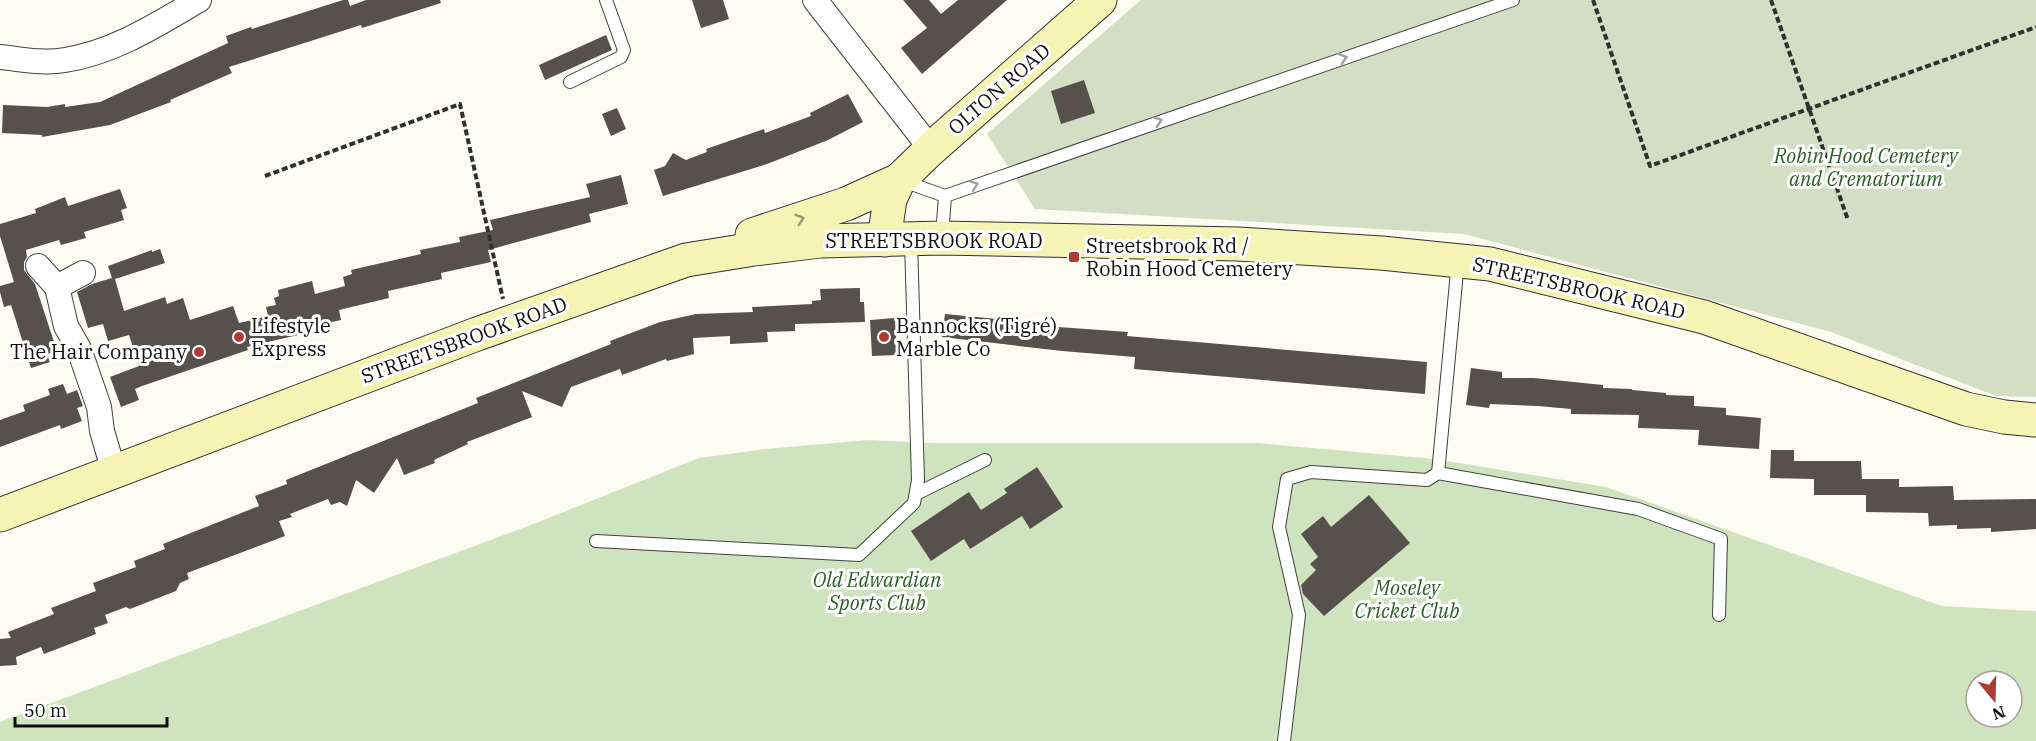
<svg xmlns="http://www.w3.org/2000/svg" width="2036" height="741" viewBox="0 0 2036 741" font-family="'IBM Plex Serif',serif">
<rect width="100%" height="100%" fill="#fdfcf2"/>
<!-- green -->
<path fill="#cfe4be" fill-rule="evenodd" d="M 868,440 L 934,443 L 1257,443 L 1424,458 L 1459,463 L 1606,487 L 1942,606 L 2036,611 L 2036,741 L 0,741 L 0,722 L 536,523 L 699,458 L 766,449 ZM 1976,681 L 2012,681 L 2012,717 L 1976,717 Z"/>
<!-- cemetery -->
<path fill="#d3dec4" d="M 1141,0 L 2036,0 L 2036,397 L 1996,396 L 1831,332 L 1464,234 L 1035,209 L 987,134 Z"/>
<!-- building -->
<g fill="#56514c">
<path d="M 343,0 L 348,0 L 350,6 L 366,0 L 440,0 L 441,3 L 362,28 L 361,25 L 229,67 L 232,73 L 170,100 L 171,102 L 110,125 L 42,137 L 42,135 L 2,133 L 3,105 L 47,107 L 65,104 L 65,107 L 100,102 L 228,43 L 226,36 L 251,27 L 252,29 Z"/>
<path d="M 692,0 L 723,0 L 729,19 L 701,28 Z"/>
<path d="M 903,0 L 929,0 L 941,14 L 958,0 L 1007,0 L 922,74 L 901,48 L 927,28 Z"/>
<path d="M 606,35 L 612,50 L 545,80 L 539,65 Z"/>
<path d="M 1084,80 L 1095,113 L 1061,124 L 1051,91 Z"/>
<path d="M 848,94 L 863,122 L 828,140 L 767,164 L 663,196 L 654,170 L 665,166 L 673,153 L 686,160 L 707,152 L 706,149 L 764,129 L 765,133 L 811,116 L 810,113 Z"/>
<path d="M 617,108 L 626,129 L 611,136 L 602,114 Z"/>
<path d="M 621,175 L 628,204 L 589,214 L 591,222 L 488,250 L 491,262 L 441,273 L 442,279 L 388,291 L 389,298 L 339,310 L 341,320 L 297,330 L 298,335 L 247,347 L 248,350 L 142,386 L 135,389 L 139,400 L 121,407 L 110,377 L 139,366 L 129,335 L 108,341 L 103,324 L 88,328 L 77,292 L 92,284 L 112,278 L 108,266 L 152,250 L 152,252 L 160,249 L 165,263 L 115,279 L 124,311 L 165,297 L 167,304 L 183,298 L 190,320 L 233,306 L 239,323 L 268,316 L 266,307 L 276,305 L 274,298 L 279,296 L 278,290 L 312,281 L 315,294 L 345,286 L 343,277 L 352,274 L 351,270 L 421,254 L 420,250 L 460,242 L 459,237 L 493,230 L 490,220 L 590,197 L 586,184 Z"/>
<path d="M 120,189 L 127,208 L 121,210 L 124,220 L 84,232 L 86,238 L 61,245 L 59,240 L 26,250 L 27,257 L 24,262 L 24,270 L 35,284 L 57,351 L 47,354 L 50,362 L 31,368 L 11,305 L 4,307 L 0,292 L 0,286 L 14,282 L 0,236 L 0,224 L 36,213 L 35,209 L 65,197 L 68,206 Z"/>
<path d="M 860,288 L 860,302 L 864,302 L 865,322 L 795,324 L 795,331 L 767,332 L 768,342 L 730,344 L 730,336 L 693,338 L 694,354 L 667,361 L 666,359 L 622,375 L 620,369 L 571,387 L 562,407 L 522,391 L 532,417 L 467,442 L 468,444 L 434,460 L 435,463 L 404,475 L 397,458 L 374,493 L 356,480 L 347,506 L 340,502 L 331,505 L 328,499 L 290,514 L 292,517 L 279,521 L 285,536 L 187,573 L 189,579 L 180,583 L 176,591 L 130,609 L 126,607 L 105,615 L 108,623 L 94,628 L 96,634 L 44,654 L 41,647 L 16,657 L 17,665 L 0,666 L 0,639 L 11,638 L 8,632 L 54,614 L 51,608 L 96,591 L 93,583 L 136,567 L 134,561 L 165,549 L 163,544 L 259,506 L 255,496 L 287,484 L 286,480 L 478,403 L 476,398 L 611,344 L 610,341 L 660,322 L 696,314 L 753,312 L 752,307 L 812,304 L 812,301 L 821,300 L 820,289 Z"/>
<path d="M 945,314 L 1058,325 L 1058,327 L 1128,332 L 1127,336 L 1427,362 L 1425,394 L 1134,369 L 1135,357 L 1062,351 L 942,337 Z"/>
<path d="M 895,318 L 897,355 L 872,356 L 870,320 Z"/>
<path d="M 1471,368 L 1502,372 L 1502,378 L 1534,378 L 1603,385 L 1603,388 L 1632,389 L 1632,390 L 1666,393 L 1666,395 L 1694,396 L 1694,406 L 1726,408 L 1726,415 L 1761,418 L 1759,449 L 1698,445 L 1699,430 L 1638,428 L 1639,415 L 1571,414 L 1571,409 L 1538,406 L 1490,404 L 1489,408 L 1466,405 Z"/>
<path d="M 63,384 L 67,394 L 77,390 L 83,406 L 77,408 L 82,421 L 61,429 L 60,425 L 0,447 L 0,420 L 25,411 L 23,405 L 50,395 L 48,389 Z"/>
<path d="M 1771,450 L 1794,450 L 1794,461 L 1861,461 L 1862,479 L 1899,479 L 1899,487 L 1953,486 L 1954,500 L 2036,499 L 2036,529 L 1991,532 L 1991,528 L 1957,529 L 1957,525 L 1929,526 L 1928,513 L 1866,512 L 1866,495 L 1814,495 L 1814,479 L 1770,478 Z"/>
<path d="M 1037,467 L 1063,507 L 1030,529 L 1022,516 L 970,549 L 964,539 L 931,561 L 911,531 L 969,492 L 981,510 L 1007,493 L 1004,489 Z"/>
<path d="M 1369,495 L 1410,543 L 1324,616 L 1303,594 L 1301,585 L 1316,570 L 1310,564 L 1318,557 L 1301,534 L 1323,516 L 1331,527 Z"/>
</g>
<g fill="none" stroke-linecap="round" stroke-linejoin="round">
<!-- lane casing -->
<g stroke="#414141" stroke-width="14">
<g id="lane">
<path d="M 570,82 L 621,57 L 624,50 L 606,0"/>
<path d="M 903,181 L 945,196 L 1513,0"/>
<path d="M 942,236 L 945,196"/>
<path d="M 1438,473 L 1638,509 L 1721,539 L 1719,615"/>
<path d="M 916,494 L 985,460"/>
<path d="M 596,541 L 859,555 L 914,503 L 918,480 L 911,241"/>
<path d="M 1284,741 L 1299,615 L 1279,527 L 1287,479 L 1311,472 L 1427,480 L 1438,473 L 1458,261"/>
</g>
</g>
<!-- street casing -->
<g stroke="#414141" stroke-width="26">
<g id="street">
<path d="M 815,0 L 931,149"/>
<path d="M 0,57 C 21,59 44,64 65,60 C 115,52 156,25 199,0"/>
<path d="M 38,266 L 57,287"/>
<path d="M 83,273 L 57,287 L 66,326 L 79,349 L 99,407 L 102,431 L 114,472"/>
</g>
</g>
<!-- secondary casing -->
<g stroke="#303030" stroke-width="35">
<g id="secondary">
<path d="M 752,235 L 846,204 L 899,180"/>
<path d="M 884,240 L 890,199 L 899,180 L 931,149 L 1100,0"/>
<path d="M 0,515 L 477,334 L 686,260 L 754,249 L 820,241 L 942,238 L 1238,244 L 1381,253 L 1490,264 L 1704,317 L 1966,409 L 2004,417 L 2036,420"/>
</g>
</g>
<!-- path -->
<g stroke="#303030" stroke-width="4" stroke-dasharray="6 3" stroke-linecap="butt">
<path d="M 1593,0 L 1650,166 L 2036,27"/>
<path d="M 1771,0 L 1848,220"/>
<path d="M 265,176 L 460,104 L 503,299"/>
</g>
<!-- lane -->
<use href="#lane" stroke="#fff" stroke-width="12"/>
<!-- street -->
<use href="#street" stroke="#fff" stroke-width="24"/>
<!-- secondary -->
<use href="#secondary" stroke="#f6f4b4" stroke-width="33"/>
</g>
<!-- one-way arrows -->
<defs><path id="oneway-chevron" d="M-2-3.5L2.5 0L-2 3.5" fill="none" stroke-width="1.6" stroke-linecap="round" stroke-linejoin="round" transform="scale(1.5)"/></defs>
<g stroke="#9f9f9f">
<use href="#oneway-chevron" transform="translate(1343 58) rotate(-19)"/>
<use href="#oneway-chevron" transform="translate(1158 121) rotate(-19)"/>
<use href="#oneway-chevron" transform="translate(974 185) rotate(-20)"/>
</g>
<use stroke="#999872" href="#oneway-chevron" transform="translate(800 219) rotate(-18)"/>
<!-- markers -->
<g fill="#ae3c36" stroke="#fff" stroke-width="2">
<rect x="1068" y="251" width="12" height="12" rx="3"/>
<circle cx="239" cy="337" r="6"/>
<circle cx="884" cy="337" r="6"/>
<circle cx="199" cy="352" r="6"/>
</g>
<g text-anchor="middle" stroke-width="6" stroke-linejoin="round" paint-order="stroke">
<!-- street labels -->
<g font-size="20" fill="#0e0e0e" stroke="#fff">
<text transform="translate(999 89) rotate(-41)" y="7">OLTON ROAD</text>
<text x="934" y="248">STREETSBROOK ROAD</text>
<text transform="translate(1579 288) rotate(13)" y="7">STREETSBROOK ROAD</text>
<text transform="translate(464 340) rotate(-20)" y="7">STREETSBROOK ROAD</text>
</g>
<!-- park labels -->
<g font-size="20" font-style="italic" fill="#2c5f26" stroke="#fff">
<text x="1866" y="163">Robin Hood Cemetery<tspan x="1866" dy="23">and Crematorium</tspan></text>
<text x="877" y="587">Old Edwardian<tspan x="877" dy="23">Sports Club</tspan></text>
<text x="1407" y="595">Moseley<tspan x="1407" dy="23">Cricket Club</tspan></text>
</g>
<!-- poi labels -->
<g font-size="20" fill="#0e0e0e" stroke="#fff" text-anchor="start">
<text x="1086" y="253">Streetsbrook Rd /<tspan x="1086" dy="23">Robin Hood Cemetery</tspan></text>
<text x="251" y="333">Lifestyle<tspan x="251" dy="23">Express</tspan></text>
<text x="896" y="333">Bannocks (Tigré)<tspan x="896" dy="23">Marble Co</tspan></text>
<text x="187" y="359" text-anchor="end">The Hair Company</text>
</g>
</g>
<!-- north arrow -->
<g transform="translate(1994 699) rotate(161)"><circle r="28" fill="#ffffff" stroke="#9f9f9f" stroke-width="1.5"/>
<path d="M0-4.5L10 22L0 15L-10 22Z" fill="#ae3c36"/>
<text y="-9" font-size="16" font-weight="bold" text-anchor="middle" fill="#0e0e0e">N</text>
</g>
<!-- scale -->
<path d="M15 717v9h152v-9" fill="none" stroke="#0e0e0e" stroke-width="3"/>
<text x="24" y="717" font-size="18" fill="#0e0e0e" stroke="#ffffff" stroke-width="4.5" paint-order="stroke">50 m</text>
</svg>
